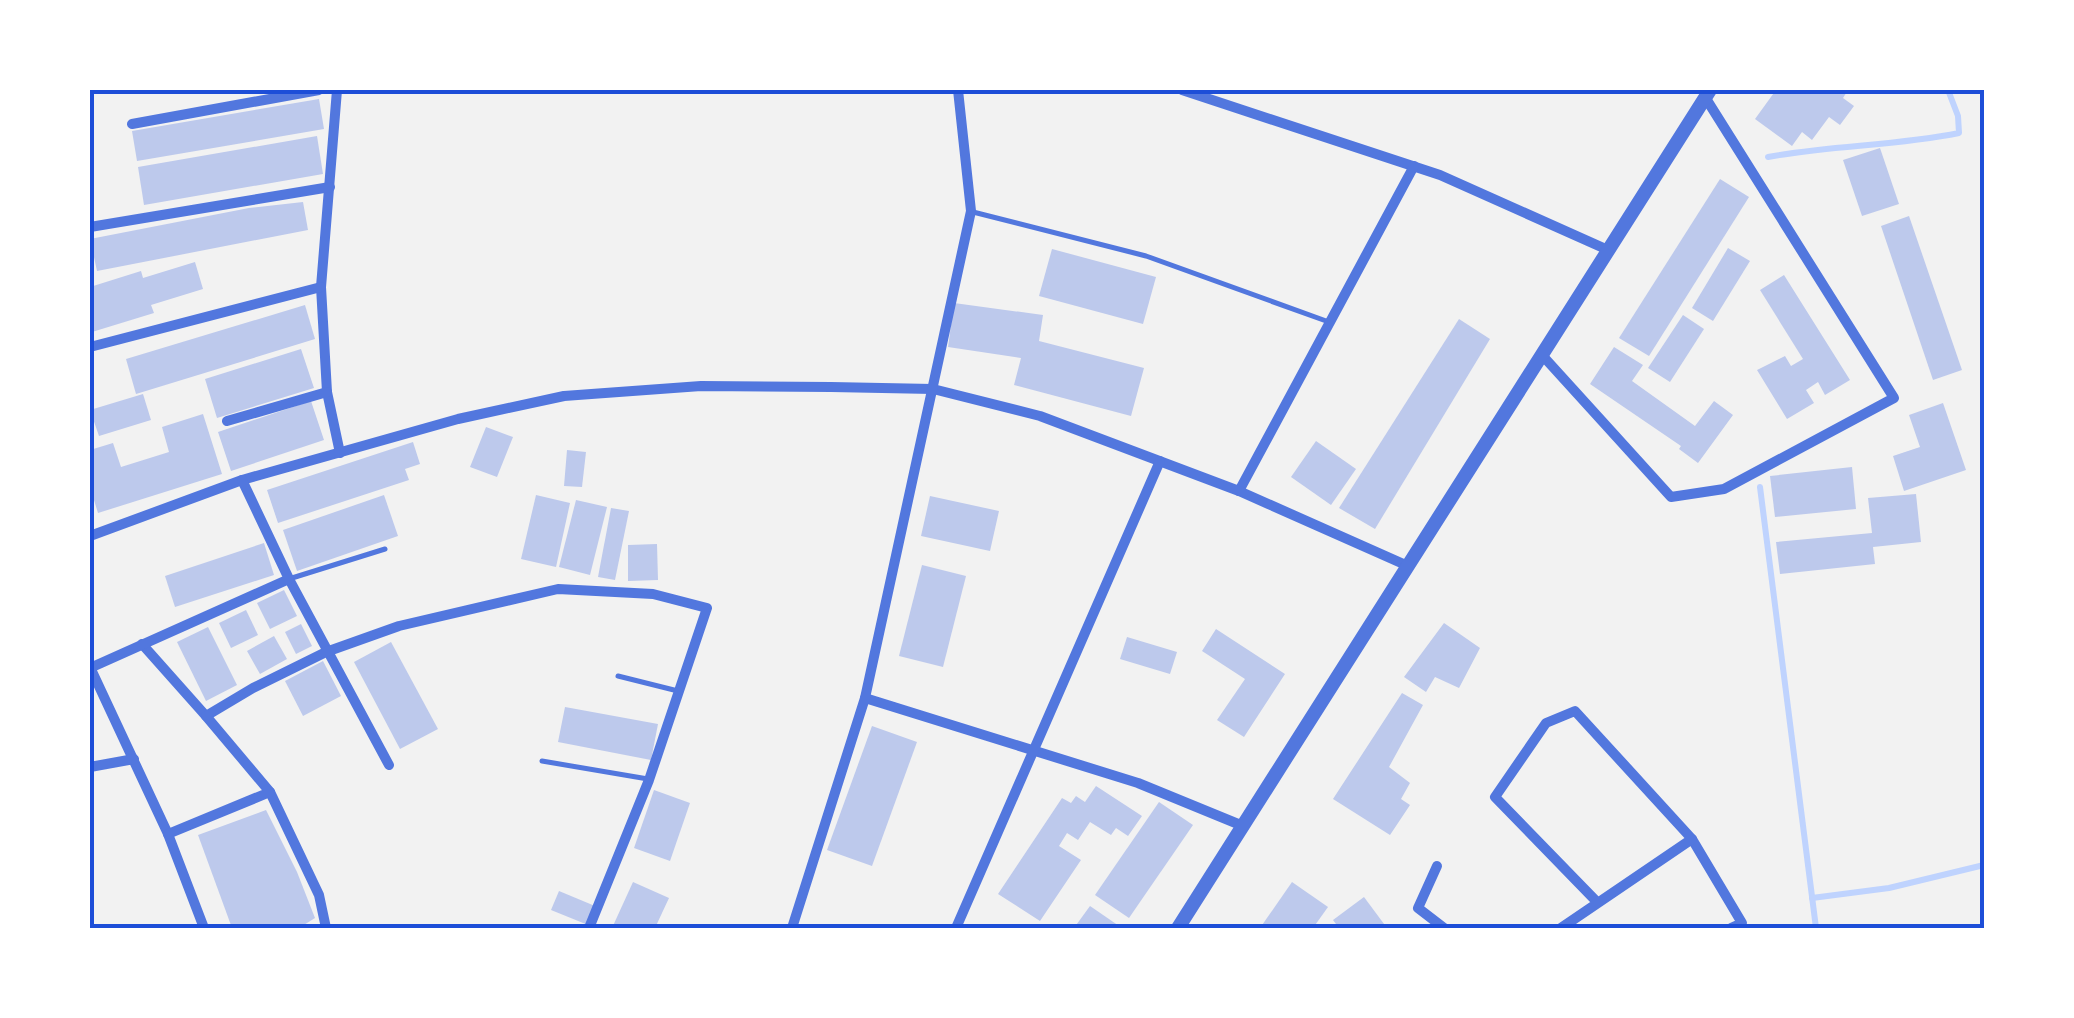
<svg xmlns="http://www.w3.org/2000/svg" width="2074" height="1018" viewBox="0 0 2074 1018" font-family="Lora,serif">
<rect width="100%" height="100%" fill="#f2f2f2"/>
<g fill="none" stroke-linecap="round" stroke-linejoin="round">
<!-- stream -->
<g stroke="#bfd3fe" stroke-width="6">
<path d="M 1768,157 C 1832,145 1896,146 1959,133 L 1958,116 L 1948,90"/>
<path d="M 1760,487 L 1816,928"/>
<path d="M 1812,898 L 1889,888 L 1984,865"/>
</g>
</g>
<!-- building -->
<g fill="#bdc9ec">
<path d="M 1776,90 L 1848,90 L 1843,98 L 1854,106 L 1840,125 L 1829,117 L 1812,140 L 1802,132 L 1792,146 L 1755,119 Z"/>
<path d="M 319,99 L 324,129 L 137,161 L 132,131 Z"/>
<path d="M 317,136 L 323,174 L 144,205 L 138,167 Z"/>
<path d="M 1880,148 L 1899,204 L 1862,216 L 1843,160 Z"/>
<path d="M 1720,179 L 1749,197 L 1649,356 L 1619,338 Z"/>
<path d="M 303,202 L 308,230 L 97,271 L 90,239 L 249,208 Z"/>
<path d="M 1909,216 L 1962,370 L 1933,380 L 1881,226 Z"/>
<path d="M 1728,248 L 1750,261 L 1713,321 L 1692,308 Z"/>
<path d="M 1052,249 L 1156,277 L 1143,324 L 1039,296 Z"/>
<path d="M 195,262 L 203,289 L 151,305 L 154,313 L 92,332 L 90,287 L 141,271 L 143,278 Z"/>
<path d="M 1784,275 L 1850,380 L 1825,395 L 1818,382 L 1806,390 L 1814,403 L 1787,419 L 1757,370 L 1785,356 L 1791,366 L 1803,359 L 1760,290 Z"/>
<path d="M 954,303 L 1043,315 L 1039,341 L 1144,368 L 1131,416 L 1014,385 L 1021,358 L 948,347 Z"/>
<path d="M 305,305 L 315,339 L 136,394 L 126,359 Z"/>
<path d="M 1683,315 L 1704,329 L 1670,382 L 1648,368 Z"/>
<path d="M 1459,319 L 1490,339 L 1375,529 L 1339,508 Z"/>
<path d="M 1614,347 L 1643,365 L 1632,381 L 1695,426 L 1714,401 L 1733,415 L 1698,463 L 1679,449 L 1681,446 L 1590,384 Z"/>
<path d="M 301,349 L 314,388 L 217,418 L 205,379 Z"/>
<path d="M 143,394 L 151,420 L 99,436 L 90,410 Z"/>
<path d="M 311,401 L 324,440 L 231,471 L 218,432 Z"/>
<path d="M 1943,403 L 1966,470 L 1904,491 L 1893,456 L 1920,447 L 1909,415 Z"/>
<path d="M 203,414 L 222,474 L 98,513 L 90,487 L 90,450 L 113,443 L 121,467 L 169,452 L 162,427 Z"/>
<path d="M 486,427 L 513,437 L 497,477 L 470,467 Z"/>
<path d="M 1316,441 L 1356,469 L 1331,505 L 1291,477 Z"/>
<path d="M 413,442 L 420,464 L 405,469 L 409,480 L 278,523 L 267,490 Z"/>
<path d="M 567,450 L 586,452 L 582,487 L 564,486 Z"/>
<path d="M 1852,467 L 1856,509 L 1775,517 L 1770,476 Z"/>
<path d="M 1916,494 L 1921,542 L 1873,547 L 1875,564 L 1780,574 L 1776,542 L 1872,533 L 1868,498 Z"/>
<path d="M 384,495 L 398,536 L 297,571 L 283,530 Z"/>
<path d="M 536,495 L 570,503 L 556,567 L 521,559 Z"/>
<path d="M 930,496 L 999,511 L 990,551 L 921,536 Z"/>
<path d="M 576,500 L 607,507 L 590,575 L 559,567 Z"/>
<path d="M 611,508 L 629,511 L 615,580 L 598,577 Z"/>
<path d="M 264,543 L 274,575 L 175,607 L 165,576 Z"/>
<path d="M 657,544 L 658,580 L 628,581 L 628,545 Z"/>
<path d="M 922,565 L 966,576 L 943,667 L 899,656 Z"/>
<path d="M 284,590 L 297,616 L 270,629 L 257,603 Z"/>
<path d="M 246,610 L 258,635 L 231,648 L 219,623 Z"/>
<path d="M 1444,623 L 1480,648 L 1459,688 L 1435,677 L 1426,692 L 1404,677 Z"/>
<path d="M 301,624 L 312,646 L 296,654 L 285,632 Z"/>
<path d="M 208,627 L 237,685 L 206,701 L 177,642 Z"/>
<path d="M 1216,629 L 1285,674 L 1244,737 L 1217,720 L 1245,679 L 1202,651 Z"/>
<path d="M 274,636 L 287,659 L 260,674 L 247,651 Z"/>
<path d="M 1127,637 L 1177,652 L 1170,674 L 1120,659 Z"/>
<path d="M 391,642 L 438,729 L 400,749 L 354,662 Z"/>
<path d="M 323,661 L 341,696 L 303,716 L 285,681 Z"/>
<path d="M 1402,693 L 1423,705 L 1389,767 L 1410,783 L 1401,799 L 1410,805 L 1390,835 L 1333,799 Z"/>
<path d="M 565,707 L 658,724 L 651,760 L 558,742 Z"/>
<path d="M 872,726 L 917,742 L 872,866 L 827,850 Z"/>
<path d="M 1096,786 L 1142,816 L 1128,836 L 1116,828 L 1111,835 L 1090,822 L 1078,840 L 1067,833 L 1059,846 L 1081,860 L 1040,921 L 998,894 L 1062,798 L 1071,803 L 1076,796 L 1085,802 Z"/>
<path d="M 654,790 L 690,803 L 670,861 L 634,848 Z"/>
<path d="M 1159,802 L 1193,825 L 1129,918 L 1095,895 Z"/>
<path d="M 266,810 L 297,872 L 315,918 L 299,928 L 232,928 L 198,835 Z"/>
<path d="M 633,882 L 669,898 L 655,928 L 612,928 Z"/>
<path d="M 1292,882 L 1328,907 L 1313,928 L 1260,928 Z"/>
<path d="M 559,891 L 595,906 L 588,925 L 551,910 Z"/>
<path d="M 1364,897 L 1387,928 L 1339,928 L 1333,920 Z"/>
<path d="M 1090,906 L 1122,928 L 1074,928 Z"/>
</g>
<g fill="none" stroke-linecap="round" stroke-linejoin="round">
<!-- service -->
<g stroke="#5277de" stroke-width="5">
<path d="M 973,212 L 1146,256 L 1329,322"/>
<path d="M 292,578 L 385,549"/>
<path d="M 618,676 L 678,691"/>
<path d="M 542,761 L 648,779"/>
</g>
<!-- minor -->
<g stroke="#5277de" stroke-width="10">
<path d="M 337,90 L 321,287 L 327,392 L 340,453"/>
<path d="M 1182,90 L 1440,175 L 1608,250"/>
<path d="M 132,124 L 319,90"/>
<path d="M 90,227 L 330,187"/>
<path d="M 90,347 L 321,287"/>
<path d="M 1542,355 L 1671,497 L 1724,489 L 1894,398 L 1705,97"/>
<path d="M 227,421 L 327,392"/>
<path d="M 1239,491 L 1414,166"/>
<path d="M 90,536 L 242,480 L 458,419 L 564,396 L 701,386 L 831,387 L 933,389 L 1040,416 L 1239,491 L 1408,566"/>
<path d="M 289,579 L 389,765"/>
<path d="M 142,644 L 206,716"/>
<path d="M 90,667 L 168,834 L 204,928"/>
<path d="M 90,668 L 289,579 L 242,480"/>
<path d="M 865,698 L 1138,783 L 1243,826"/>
<path d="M 90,767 L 134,759"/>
<path d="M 270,792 L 319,895 L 326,928"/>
<path d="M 168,834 L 270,792 L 206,716 L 253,688 L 326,652 L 399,626 L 558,589 L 653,594 L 707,608 L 649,780 L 589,928"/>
<path d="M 1692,839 L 1742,923 L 1731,928"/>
<path d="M 1437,866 L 1418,908 L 1444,928"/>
<path d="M 792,928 L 865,698 L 971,211 L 958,90"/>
<path d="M 956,928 L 1160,461"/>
<path d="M 1561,928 L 1692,839 L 1575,711 L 1546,723 L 1495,797 L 1598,903"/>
</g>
<!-- tertiary -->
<path stroke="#5277de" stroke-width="14" d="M 1178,928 L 1710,90"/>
</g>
<!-- border -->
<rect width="2074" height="1018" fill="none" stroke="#ffffff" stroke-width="185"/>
<rect x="92" y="92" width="1890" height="834" fill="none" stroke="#1d4ed8" stroke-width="4"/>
</svg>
